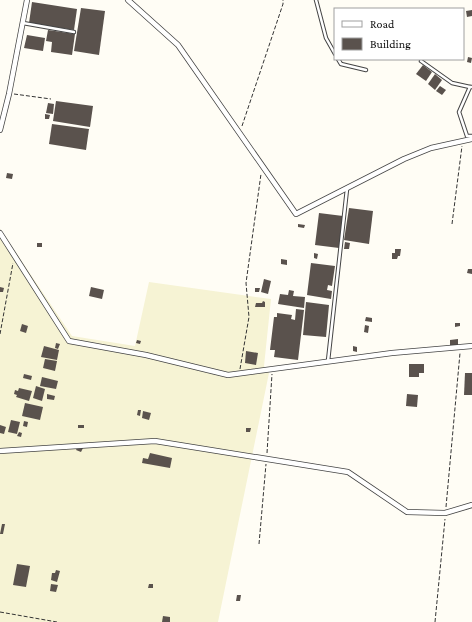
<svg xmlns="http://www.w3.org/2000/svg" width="472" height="622" viewBox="0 0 472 622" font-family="'Crimson Pro',serif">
<rect width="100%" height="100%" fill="#fffdf5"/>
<!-- farmland -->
<path fill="#f6f3d4" d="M 0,229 L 72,336 L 135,346 L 149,282 L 271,299 L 264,366 L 269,373 L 218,622 L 0,622 Z"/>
<!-- building -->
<g fill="#5a524d">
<path d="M 32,2 L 77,9 L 74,30 L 29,23 Z"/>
<path d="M 81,8 L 105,11 L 99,55 L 74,51 Z"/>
<path d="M 472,10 L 472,16 L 467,17 L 466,11 Z"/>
<path d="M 48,30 L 75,34 L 72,55 L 51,52 L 52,42 L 46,41 Z"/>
<path d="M 27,35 L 45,38 L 43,51 L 24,48 Z"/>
<path d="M 468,57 L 472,58 L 471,63 L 467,62 Z"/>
<path d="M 423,65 L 432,72 L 426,81 L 416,74 Z"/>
<path d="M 435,74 L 442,80 L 435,90 L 428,84 Z"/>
<path d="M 440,86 L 446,90 L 442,95 L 436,91 Z"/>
<path d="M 56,101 L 93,106 L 90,127 L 53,121 Z"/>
<path d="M 48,103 L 54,104 L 53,114 L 46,113 Z"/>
<path d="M 45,114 L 50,115 L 49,119 L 45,119 Z"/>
<path d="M 52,124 L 89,129 L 86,150 L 49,144 Z"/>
<path d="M 7,173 L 13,174 L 12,179 L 6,178 Z"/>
<path d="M 349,208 L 373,211 L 369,244 L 344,240 Z"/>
<path d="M 319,213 L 343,216 L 339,248 L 315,245 Z"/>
<path d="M 298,224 L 305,225 L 304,228 L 298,227 Z"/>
<path d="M 345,242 L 350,243 L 349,249 L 344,249 Z"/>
<rect x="37" y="243" width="5" height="4"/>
<path d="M 395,249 L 401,249 L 400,256 L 398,256 L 397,259 L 392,259 L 392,253 L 395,253 Z"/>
<path d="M 314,253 L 318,254 L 317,259 L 314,258 Z"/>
<path d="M 281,259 L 287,260 L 287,265 L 281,264 Z"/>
<path d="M 311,263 L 335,266 L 332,286 L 328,285 L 327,290 L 332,291 L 331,299 L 307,295 Z"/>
<path d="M 468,269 L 472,269 L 472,274 L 467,273 Z"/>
<path d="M 264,279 L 271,281 L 268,294 L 261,292 Z"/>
<path d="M 0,287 L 4,288 L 3,292 L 0,292 Z"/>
<path d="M 91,287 L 104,290 L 102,299 L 89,296 Z"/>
<path d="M 255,288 L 260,288 L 259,292 L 255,292 Z"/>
<path d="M 289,290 L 294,291 L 293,296 L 305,297 L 304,308 L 278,304 L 280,294 L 288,295 Z"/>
<path d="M 263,301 L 265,302 L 265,307 L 255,307 L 256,303 L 262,303 Z"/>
<path d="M 306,302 L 329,305 L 326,337 L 303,335 Z"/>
<path d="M 296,309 L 304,310 L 298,360 L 274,357 L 275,350 L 270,350 L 274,317 L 277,317 L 277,313 L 292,315 L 291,319 L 295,320 Z"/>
<path d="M 366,317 L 372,318 L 372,322 L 365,321 Z"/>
<path d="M 455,323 L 460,323 L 460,326 L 455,327 Z"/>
<path d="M 22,324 L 28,326 L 26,333 L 20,331 Z"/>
<path d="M 365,325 L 369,326 L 368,333 L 364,332 Z"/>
<path d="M 458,339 L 458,345 L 450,346 L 450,340 Z"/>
<path d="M 137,340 L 141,341 L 140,344 L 136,343 Z"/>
<path d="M 56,343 L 60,344 L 58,349 L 55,348 Z"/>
<path d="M 44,346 L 59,350 L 57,360 L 41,357 Z"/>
<path d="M 353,346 L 357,347 L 357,352 L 353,351 Z"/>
<path d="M 246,351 L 258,353 L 256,365 L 245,363 Z"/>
<path d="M 45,359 L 57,361 L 55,371 L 43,368 Z"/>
<path d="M 409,364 L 424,364 L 424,373 L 419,373 L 419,377 L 409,377 Z"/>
<path d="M 465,373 L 472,373 L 472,395 L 464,395 Z"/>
<path d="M 24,374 L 32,376 L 31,380 L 23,378 Z"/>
<path d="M 42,377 L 58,381 L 56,389 L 40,386 Z"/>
<path d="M 36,386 L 45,389 L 42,401 L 33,398 Z"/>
<path d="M 19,388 L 32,391 L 29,401 L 16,397 L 17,395 L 14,394 L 15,390 L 18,391 Z"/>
<path d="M 47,394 L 55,396 L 54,400 L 47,399 Z"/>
<path d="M 407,394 L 418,395 L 417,407 L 406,406 Z"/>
<path d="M 25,403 L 43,407 L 40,420 L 22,416 Z"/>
<path d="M 138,410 L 141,410 L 140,416 L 137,415 Z"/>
<path d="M 143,411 L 151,413 L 149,420 L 142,418 Z"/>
<path d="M 11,420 L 20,422 L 17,434 L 8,432 Z"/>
<path d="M 24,421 L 28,422 L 27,427 L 23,426 Z"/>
<path d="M 0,425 L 6,427 L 4,434 L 0,433 Z"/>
<rect x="78" y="425" width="6" height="3"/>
<path d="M 246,428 L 251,428 L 250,432 L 246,432 Z"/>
<path d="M 19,432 L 22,433 L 21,437 L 17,436 Z"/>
<path d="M 78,446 L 83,448 L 81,452 L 76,450 Z"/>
<path d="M 150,453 L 172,458 L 170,468 L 142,463 L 143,458 L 148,459 Z"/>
<path d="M 2,524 L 5,524 L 3,534 L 0,534 Z"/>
<path d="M 17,564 L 30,566 L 26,587 L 13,585 Z"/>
<path d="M 56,570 L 60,571 L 57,582 L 51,580 L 52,573 L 55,573 Z"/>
<path d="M 51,584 L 58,585 L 56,592 L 50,591 Z"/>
<path d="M 149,584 L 153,584 L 153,588 L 148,588 Z"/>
<path d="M 237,595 L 241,595 L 240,601 L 236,601 Z"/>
<path d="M 163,616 L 170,617 L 170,622 L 162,622 Z"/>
</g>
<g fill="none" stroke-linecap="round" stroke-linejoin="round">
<!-- lane casing -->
<g stroke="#444" stroke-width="4.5">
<g id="lane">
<path d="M 316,0 L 326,38 L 335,54"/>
<path d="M 23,23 L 74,32"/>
<path d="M 338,59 L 341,64 L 366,70"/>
<path d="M 421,61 L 452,83 L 470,87"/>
<path d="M 472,87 L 470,87 L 459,112 L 467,136 L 472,136"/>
<path d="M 328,361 L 347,189"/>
</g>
</g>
<!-- street casing -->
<g stroke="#444" stroke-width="6">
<g id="street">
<path d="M 128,0 L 178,45 L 296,214 L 404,159 L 431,148 L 472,139"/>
<path d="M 0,130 L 9,94 L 27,0"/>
<path d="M 0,233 L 69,341 L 146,355 L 228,375 L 392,353 L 472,346"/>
<path d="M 0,451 L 155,441 L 348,472 L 407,512 L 445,513 L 472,505"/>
</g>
</g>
<!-- path -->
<g stroke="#333" stroke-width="1" stroke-dasharray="4 2" stroke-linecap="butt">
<path d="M 14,94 L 51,99"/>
<path d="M 242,126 L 283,4 L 283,0"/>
<path d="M 452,224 L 462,146"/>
<path d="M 0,334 L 13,263"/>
<path d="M 240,369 L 249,317 L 246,283 L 261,174"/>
<path d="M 267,453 L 272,374"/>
<path d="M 446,507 L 460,353"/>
<path d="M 259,544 L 266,464"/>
<path d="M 0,612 L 57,622"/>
<path d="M 435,622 L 445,519"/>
</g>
<!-- lane -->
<use href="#lane" stroke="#fff" stroke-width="2.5"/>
<!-- street -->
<use href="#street" stroke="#fff" stroke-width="4.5"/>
</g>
<!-- legend -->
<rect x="334" y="8" width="130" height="52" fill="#ffffff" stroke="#a0a0a0"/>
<rect x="342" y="21" width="20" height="6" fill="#ffffff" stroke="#a0a0a0"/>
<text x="370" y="28" font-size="12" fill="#111111">Road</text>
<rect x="342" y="38" width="20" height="12" fill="#5a524d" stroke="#a0a0a0"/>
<text x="370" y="48" font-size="12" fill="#111111">Building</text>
</svg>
